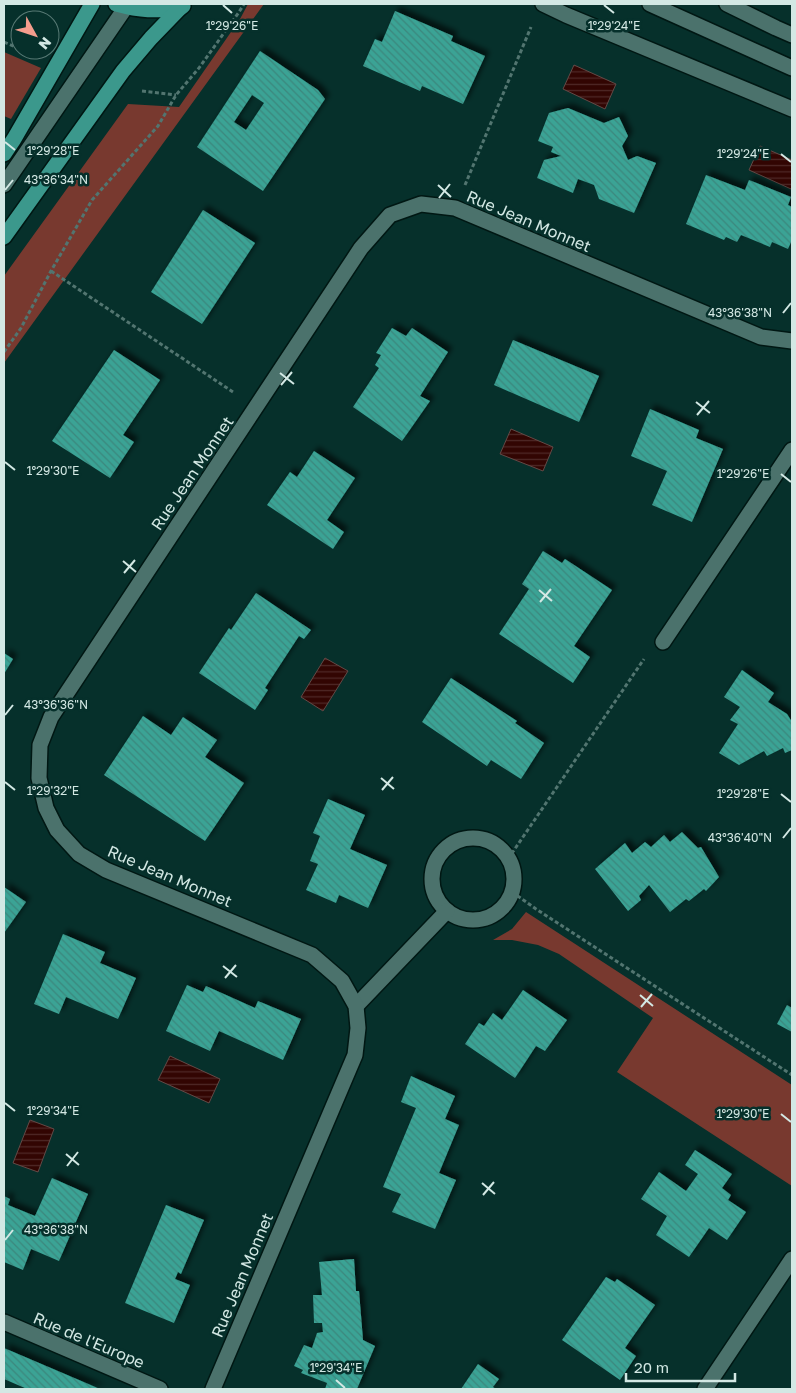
<svg xmlns="http://www.w3.org/2000/svg" width="796" height="1393" font-family="'Golos Text',sans-serif">
<style>
.grass{fill:#78392f}
.water{fill:url(#water-rules);stroke:#624946}
.building{fill:url(#building-back-hatch);fill-rule:evenodd;filter:url(#shadow)}
.lines{fill:none;stroke-linecap:round;stroke-linejoin:round}
.minor-casing{stroke:#001713;stroke-width:18}
.major-casing{stroke:#001713;stroke-width:18}
.path{stroke:#527570;stroke-width:3;stroke-dasharray:4 2.5;stroke-linecap:butt}
.minor{stroke:#4b726c;stroke-width:15}
.major{stroke:#3b988c;stroke-width:15}
.ticks{fill:none;stroke:#d3e8e4;stroke-width:2}
.labels{text-anchor:middle;dominant-baseline:central;stroke-width:5;stroke-linejoin:round;paint-order:stroke}
.street-label{font-size:16px;fill:#d3e8e4;stroke:#06302b}
.ticks-label{font-size:12px;text-anchor:middle;fill:#d3e8e4;stroke:#06302b;stroke-width:5;stroke-linejoin:round;paint-order:stroke}
</style>
<defs>
<pattern id="water-rules" width="6" height="5" patternUnits="userSpaceOnUse" patternTransform="scale(1.25)"><rect width="6" height="5" fill="#320502"/><path d="M0 2.5h6" fill="none" stroke="#4f2927"/></pattern>
<pattern id="building-back-hatch" width="6" height="6" patternUnits="userSpaceOnUse" patternTransform="scale(1.25)"><rect width="6" height="6" fill="#3aa395"/><path d="M-1 5l2 2M0 0l6 6M5-1l2 2" fill="none" stroke="#3c877d"/></pattern>
<filter id="shadow"><feDropShadow dx="4.5" dy="-4.5" stdDeviation="2.5" flood-color="#0009"/></filter>
</defs>
<rect width="100%" height="100%" fill="#06302b"/>
<g class="grass">
<polygon points="248,4 264,4 4,363 4,276 128,104 179,107 240,19"/>
<polygon points="4,52 41,68 11,119 4,116"/>
<polygon points="526,912 792,1085 792,1186 617,1072 653,1018 559,954 538,945 512,940 493,940 512,929"/>
</g>
<g class="water">
<polygon points="574,65 616,84 605,109 563,89"/>
<polygon points="760,146 792,160 792,186 791,189 749,170"/>
<polygon points="511,429 553,447 543,471 500,454"/>
<polygon points="325,658 348,671 323,711 301,697"/>
<polygon points="170,1056 220,1079 209,1103 158,1080"/>
<polygon points="30,1120 54,1129 38,1172 13,1163"/>
</g>
<g class="building">
<polygon points="395,11 453,36 451,41 485,56 463,104 422,86 420,91 363,66 375,39 382,42"/>
<path d="M260 51 318 90 325 99 263 191 197 147ZM252 95 264 103 246 130 234 122Z"/>
<polygon points="568,108 604,123 619,117 628,136 622,146 628,160 637,156 656,163 634,213 599,199 594,185 578,179 573,193 537,178 544,160 561,156 551,152 553,147 538,141 549,113"/>
<polygon points="706,175 745,190 749,180 791,197 788,205 792,207 792,240 788,249 772,242 770,247 741,235 737,242 726,237 724,240 686,224"/>
<polygon points="203,210 255,243 202,324 151,292"/>
<polygon points="392,328 406,336 412,328 448,352 420,396 430,401 402,441 353,407 379,368 375,365 381,355 376,353"/>
<polygon points="513,340 599,376 579,422 494,385"/>
<polygon points="114,350 160,380 123,435 134,442 110,478 52,441"/>
<polygon points="650,409 699,430 696,438 723,449 692,522 652,505 667,471 631,456"/>
<polygon points="314,451 355,478 327,520 344,532 333,549 267,505 290,472 297,477"/>
<polygon points="543,551 562,563 565,559 612,590 574,646 590,657 573,683 499,634 529,589 522,584"/>
<polygon points="256,593 311,630 304,639 299,636 265,688 268,690 255,710 199,673 229,628 231,630"/>
<polygon points="4,653 13,659 4,674"/>
<polygon points="742,670 774,693 768,702 787,714 792,722 792,750 785,753 783,748 767,756 764,751 739,765 719,753 738,724 730,720 740,707 724,697"/>
<polygon points="451,678 517,721 515,723 544,743 521,779 491,760 487,766 422,722"/>
<polygon points="143,716 171,735 183,717 217,740 205,757 244,783 205,841 104,775"/>
<polygon points="328,799 365,815 350,849 387,865 368,908 339,895 336,903 306,890 318,864 310,861 320,836 313,833"/>
<polygon points="682,832 698,848 701,847 719,877 706,891 704,889 689,901 686,899 670,912 649,885 639,896 641,900 628,911 595,869 625,843 632,853 645,842 651,847 664,835 670,842"/>
<polygon points="4,887 26,902 4,933"/>
<polygon points="63,934 105,952 100,963 136,978 118,1019 66,997 59,1014 34,1004"/>
<polygon points="187,985 203,992 206,986 255,1008 258,1001 301,1019 283,1060 219,1031 210,1051 166,1031"/>
<polygon points="523,990 567,1020 545,1051 536,1046 515,1078 465,1044 479,1023 484,1026 493,1013 502,1020"/>
<polygon points="787,1005 792,1008 792,1032 777,1024"/>
<polygon points="411,1076 455,1096 445,1119 459,1125 439,1173 456,1180 435,1229 392,1212 401,1194 383,1187 416,1108 401,1102"/>
<polygon points="695,1150 732,1174 722,1188 731,1195 728,1200 746,1212 727,1240 709,1228 689,1257 656,1235 667,1216 641,1199 659,1172 686,1191 698,1174 685,1165"/>
<polygon points="52,1178 88,1194 59,1261 31,1249 23,1270 4,1262 4,1196 10,1199 8,1205 35,1216"/>
<polygon points="166,1205 204,1220 181,1274 178,1272 175,1279 190,1285 174,1323 125,1303"/>
<polygon points="354,1259 356,1291 359,1291 363,1340 375,1346 357,1389 325,1389 327,1383 301,1373 303,1370 294,1366 304,1345 312,1348 317,1333 323,1332 322,1323 314,1323 313,1295 322,1295 319,1262"/>
<polygon points="606,1277 615,1282 617,1279 655,1305 625,1348 636,1356 620,1380 562,1340"/>
<polygon points="4,1348 100,1389 27,1389 4,1379"/>
<polygon points="478,1364 499,1379 493,1387 496,1389 461,1389"/>
</g>
<g class="lines">
<g class="minor-casing">
<g id="minor">
<polyline points="543,4 566,15 792,109"/>
<polyline points="650,4 792,68"/>
<polyline points="727,4 776,28 792,35"/>
<polyline points="4,185 128,4"/>
<polyline points="663,642 792,450"/>
<circle cx="473" cy="879" r="41"/>
<polyline points="356,1006 447,911"/>
<polyline points="4,1322 160,1389"/>
<polyline points="213,1389 355,1055 358,1028 356,1006 342,981 312,955 106,870 79,854 57,830 46,808 39,778 40,745 51,717 361,248 390,215 421,204 455,208 761,337 792,341"/>
<polyline points="705,1389 792,1259"/>
</g>
</g>
<g class="major-casing">
<g id="major">
<path d="M116 4C142 11 154 11 180 8L183 6"/>
<polyline points="4,154 14,139 92,4"/>
<polyline points="4,237 123,71 151,38 180,8"/>
</g>
</g>
<g class="path">
<polyline points="4,42 20,49"/>
<polyline points="22,50 33,55"/>
<polyline points="142,91 176,95"/>
<polyline points="465,185 531,27"/>
<polyline points="51,271 233,392"/>
<polyline points="4,352 21,328 51,271 92,200 158,126 176,95 199,68 239,12 244,4"/>
<polyline points="508,859 644,659"/>
<polyline points="512,892 536,909 792,1075"/>
</g>
<use href="#minor" class="minor"/>
<use href="#major" class="major"/>
</g>
<path class="ticks" d="M223 5 232 13M604 5 614 13M5 142 15 150M781 154 791 162M438 185 451 197M5 190 13 180M439 198 450 184M783 313 791 303M280 373 294 384M281 385 292 372M696 402 710 413M697 415 709 401M5 462 15 470M781 474 791 482M123 561 136 572M124 573 135 560M539 590 552 601M540 602 551 589M5 715 13 705M381 778 394 789M5 782 15 790M382 790 393 777M781 794 791 802M783 838 791 828M223 966 237 977M225 978 236 965M640 995 653 1006M641 1007 652 994M5 1103 15 1111M781 1114 791 1122M66 1154 79 1165M67 1166 78 1152M482 1183 495 1194M483 1195 494 1182M5 1240 13 1230M336 1380 345 1388"/>
<g class="labels">
<g class="street-label">
<text transform="translate(529 221) rotate(23)">Rue Jean Monnet</text>
<text transform="translate(192 473) rotate(-56)">Rue Jean Monnet</text>
<text transform="translate(170 876) rotate(23)">Rue Jean Monnet</text>
<text transform="translate(242 1275) rotate(-67)">Rue Jean Monnet</text>
<text transform="translate(89 1340) rotate(23)">Rue de l'Europe</text>
</g>
</g>
<g class="ticks-label">
<text x="614" y="30">1°29'24"E</text>
<text x="232" y="30">1°29'26"E</text>
<text x="53" y="155">1°29'28"E</text>
<text x="743" y="158">1°29'24"E</text>
<text x="56" y="184">43°36'34"N</text>
<text x="740" y="317">43°36'38"N</text>
<text x="53" y="475">1°29'30"E</text>
<text x="743" y="478">1°29'26"E</text>
<text x="56" y="709">43°36'36"N</text>
<text x="53" y="795">1°29'32"E</text>
<text x="743" y="798">1°29'28"E</text>
<text x="740" y="842">43°36'40"N</text>
<text x="53" y="1115">1°29'34"E</text>
<text x="743" y="1118">1°29'30"E</text>
<text x="56" y="1234">43°36'38"N</text>
<text x="336" y="1372">1°29'34"E</text>
</g>
<rect width="796" height="1393" fill="none" stroke="#d3e8e4" stroke-width="10"/>
<g transform="translate(35 35) rotate(130)"><circle r="24" fill="#06302b" stroke="#587a75"/>
<path d="M0-4L9 19L0 12L-9 19Z" fill="#f59d8d"/>
<text y="-8" font-size="14" font-weight="bold" text-anchor="middle" fill="#d3e8e4">N</text>
</g>
<path d="M626 1373v8h109v-8" fill="none" stroke="#d3e8e4" stroke-width="2.5"/>
<text x="634" y="1373" font-size="15" fill="#d3e8e4" stroke="#06302b" stroke-width="4" paint-order="stroke">20 m</text>
</svg>
